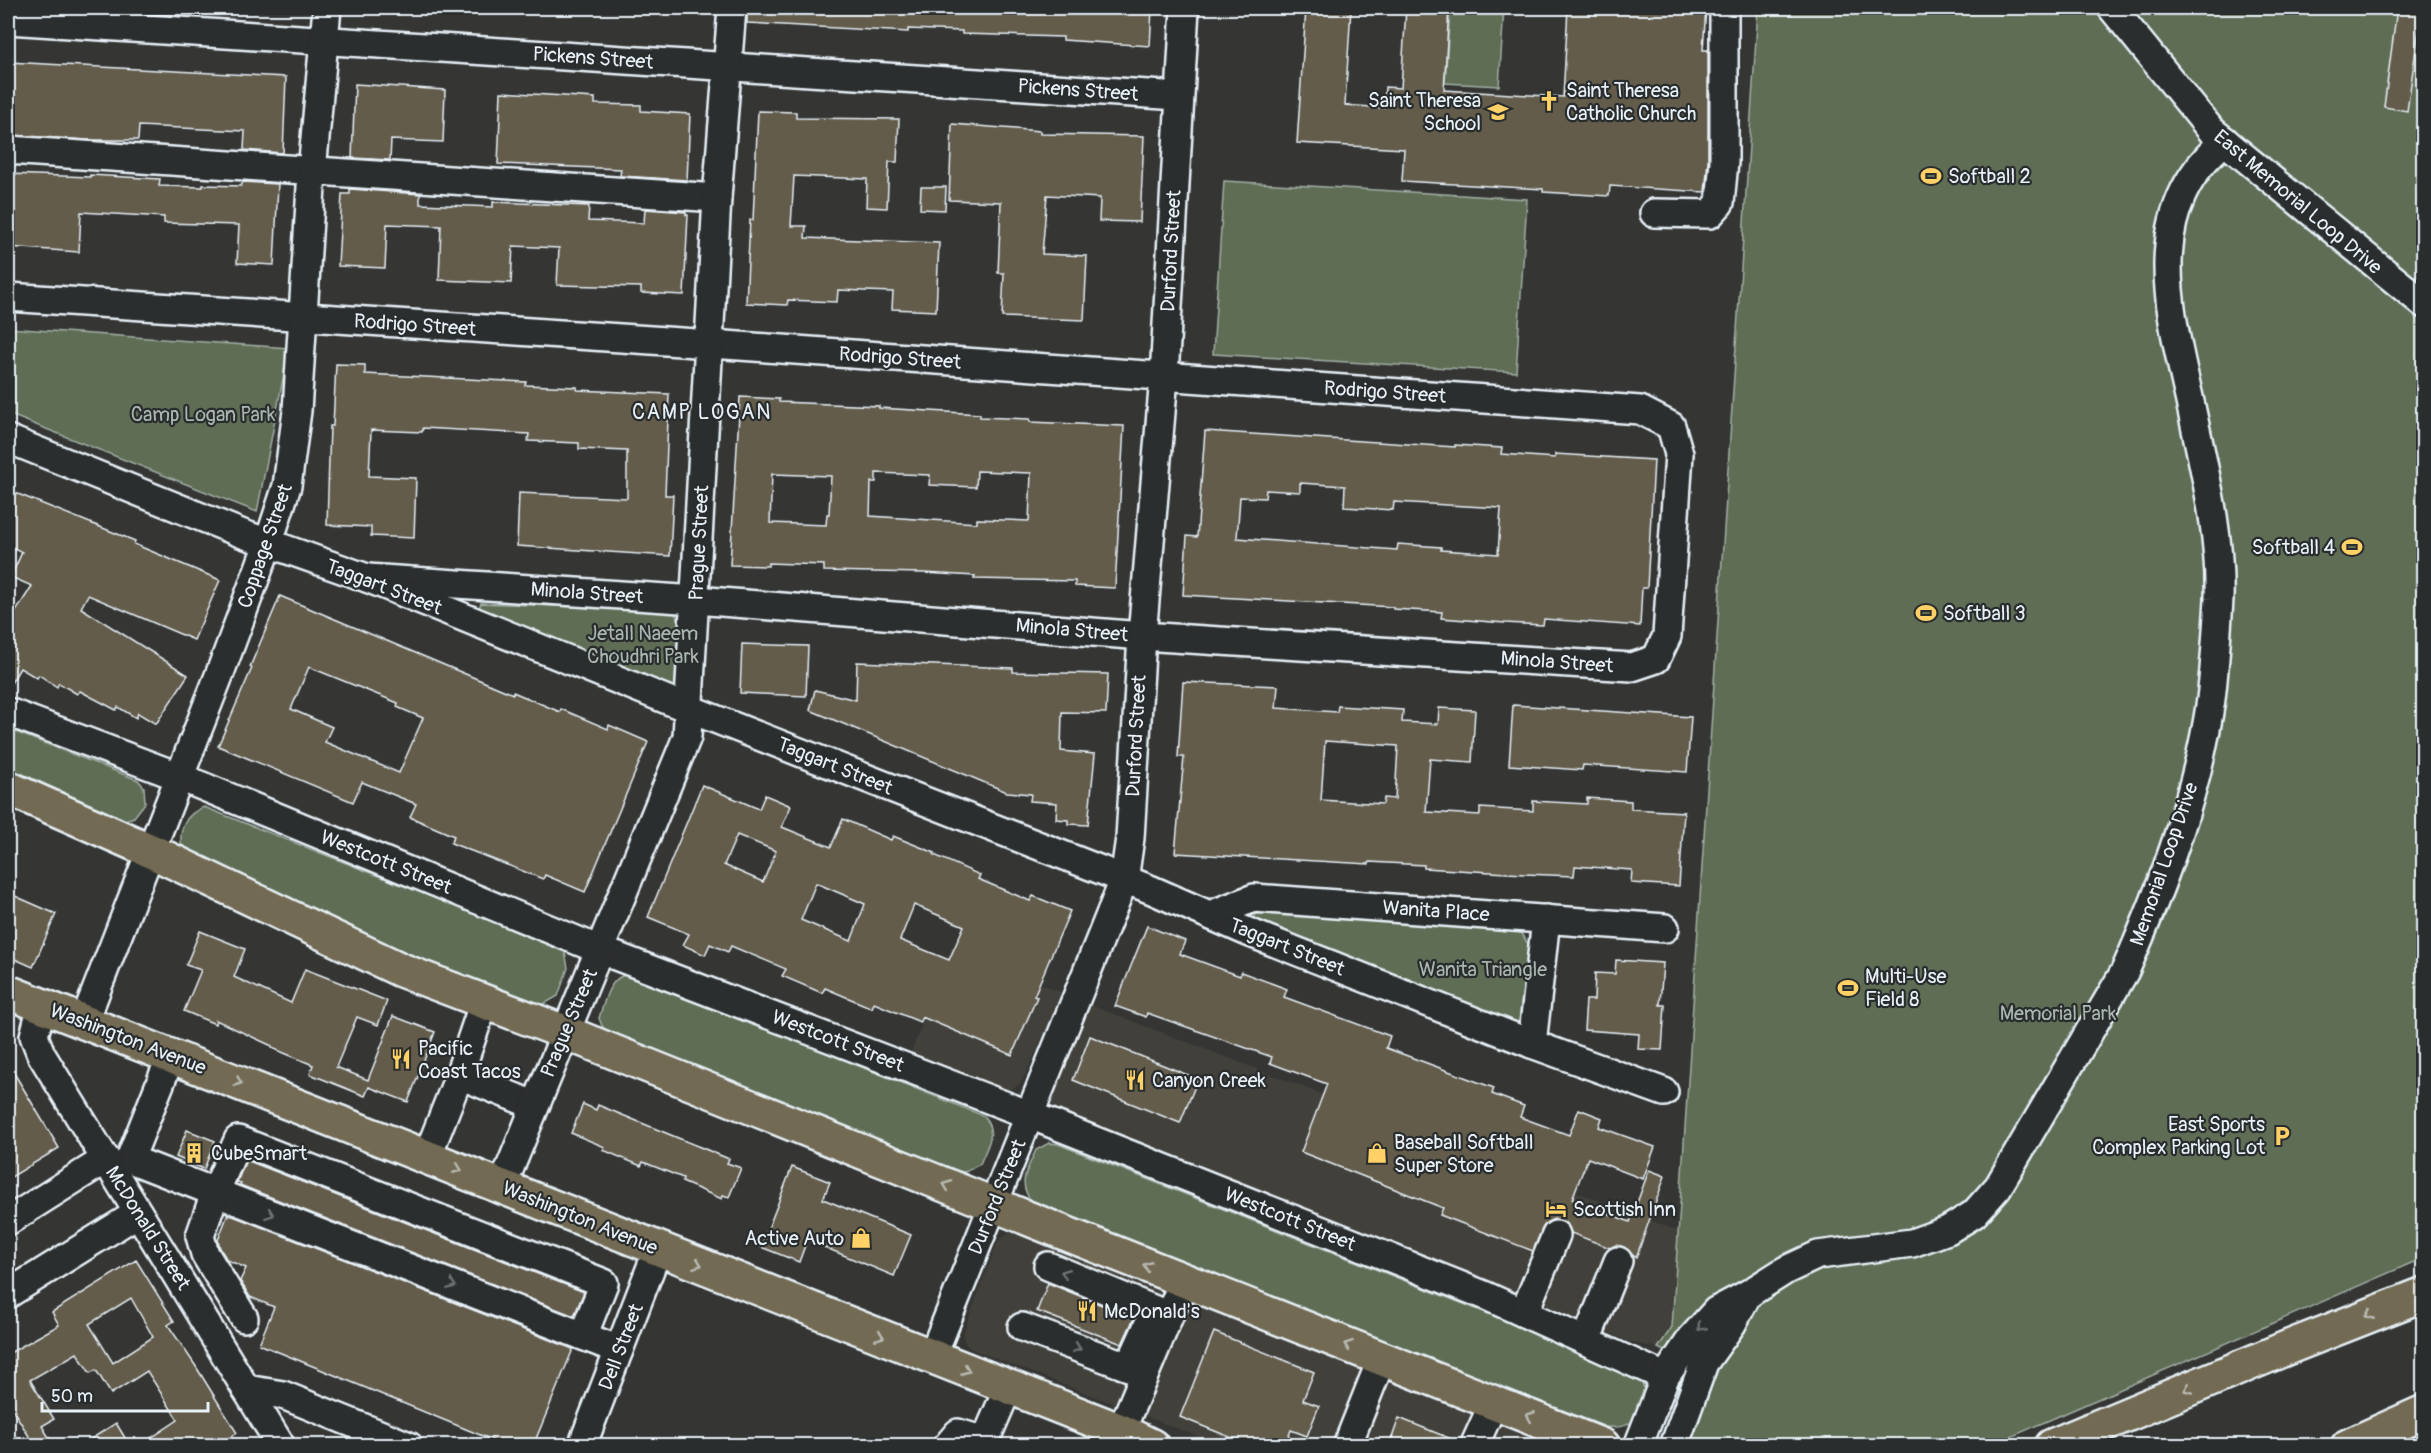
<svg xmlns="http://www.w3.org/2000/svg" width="2431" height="1453" font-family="Pangolin,sans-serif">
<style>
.built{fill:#43413b}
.green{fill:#5e6d55;stroke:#a3afa6;stroke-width:1.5}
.building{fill:#635b4b;stroke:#e8f1f8;stroke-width:1.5;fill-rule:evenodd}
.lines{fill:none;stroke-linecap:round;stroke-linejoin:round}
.minor-casing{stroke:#e8f1f8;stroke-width:32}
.major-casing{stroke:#e8f1f8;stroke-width:38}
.highway-casing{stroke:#e8f1f8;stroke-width:38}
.minor{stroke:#2a2d2e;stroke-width:27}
.major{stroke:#736b52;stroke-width:33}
.highway{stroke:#736b52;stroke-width:33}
.oneway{stroke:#b9bbb6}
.oneway2{stroke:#6c7275}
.labels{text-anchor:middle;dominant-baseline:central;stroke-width:4.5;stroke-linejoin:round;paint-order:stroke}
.street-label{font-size:20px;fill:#e8f1f8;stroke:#2a2d2e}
.poi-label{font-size:20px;fill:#e8f1f8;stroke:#2a2d2e;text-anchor:start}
.park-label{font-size:20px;fill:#aab6af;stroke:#2a2d2e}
.neighbourhood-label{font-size:21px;letter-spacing:1.5px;fill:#e8f1f8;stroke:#2a2d2e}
</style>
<rect width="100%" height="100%" fill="#353634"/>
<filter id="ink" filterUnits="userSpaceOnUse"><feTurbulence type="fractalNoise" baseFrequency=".0167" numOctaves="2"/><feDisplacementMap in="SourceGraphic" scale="12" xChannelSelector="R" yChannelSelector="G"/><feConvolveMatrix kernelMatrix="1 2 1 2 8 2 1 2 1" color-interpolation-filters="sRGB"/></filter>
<g filter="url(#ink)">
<g class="built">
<polygon points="952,947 1063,993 1024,1077 1019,1085 1013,1088 997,1091 909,1058"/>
<polygon points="1085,1003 1678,1231 1672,1327 1658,1348 1628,1341 1474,1277 1053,1111 1047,1099"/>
<polygon points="1011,1232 1505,1425 1555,1445 1220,1445 972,1349 965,1343 963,1334 998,1241"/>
</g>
<g class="green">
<polygon points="1450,8 1504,8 1499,86 1445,83"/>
<polygon points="1758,8 2423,8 2423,1258 1992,1445 1696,1445 1691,1436 1713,1377 1658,1348 1672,1327"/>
<polygon points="1224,181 1527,199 1516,372 1213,354"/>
<polygon points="8,328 289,348 257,512 8,414"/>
<polygon points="481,603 671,611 680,619 677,682 671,691 481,612 479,608"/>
<polygon points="8,729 138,780 144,787 145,803 134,817 122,821 8,767"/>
<path d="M204 807 558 947 565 952 568 968 558 996 544 1004H534L365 936 182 849C178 830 185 814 204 807Z"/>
<polygon points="1266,912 1519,931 1529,945 1519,1023 1514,1025 1253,921 1255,915"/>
<path d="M624 975 635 976 984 1116C997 1134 988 1144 980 1164L965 1172 958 1171 610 1034 602 1026 599 1018C605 1002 607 982 624 975Z"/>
<path d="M1049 1143 1058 1144 1631 1370C1660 1395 1643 1431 1606 1427L1033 1203C1016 1183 1027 1171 1036 1150Z"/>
</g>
<g class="building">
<polygon points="747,8 1152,8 1150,46 1063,40 1063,37 962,34 962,31 908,29 908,32 747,23"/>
<polygon points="1306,8 1351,8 1345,105 1384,108 1385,87 1401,88 1406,8 1449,8 1444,90 1563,97 1568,8 1706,8 1703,50 1708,50 1708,161 1705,192 1610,186 1609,196 1543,192 1543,189 1402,181 1404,149 1297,143"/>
<polygon points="2397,8 2422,8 2407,111 2384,107"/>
<polygon points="8,62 286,77 283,153 244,150 245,131 139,126 138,140 87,140 8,135"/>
<polygon points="355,84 445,90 443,142 391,140 390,160 352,158"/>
<polygon points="501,92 595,98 595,104 641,105 641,111 690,114 687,180 620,176 621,169 498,164"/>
<polygon points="758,111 796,112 796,118 899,119 897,162 889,162 887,208 866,207 867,179 794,176 791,226 806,226 805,238 939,243 936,311 892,309 893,292 838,290 837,302 788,300 787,305 746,303 750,220 753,220"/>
<polygon points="952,124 1040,131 1040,134 1144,136 1140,222 1099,221 1100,198 1047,195 1042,254 1087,256 1084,320 1002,317 1004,273 998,273 1001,202 949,200"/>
<polygon points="8,174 90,177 90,175 160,179 159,186 203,187 203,185 241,186 243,182 278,184 274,265 237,263 239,225 164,223 164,217 81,212 79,252 8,247"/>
<polygon points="921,187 946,187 945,210 920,209"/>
<polygon points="350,189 420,194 420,204 493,207 493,202 589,206 588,221 644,223 645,209 686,212 686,215 688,215 684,295 641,293 641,287 557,285 559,248 513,246 511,283 439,280 441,226 387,224 385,268 338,266 342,194 350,194"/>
<polygon points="336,364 365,365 365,374 526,382 525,385 577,387 577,390 669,394 665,495 673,495 670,556 517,546 519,493 627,498 627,451 579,449 579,443 528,441 529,434 423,428 422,432 371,430 369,476 416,478 414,538 371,536 371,527 327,525 330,426 333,426"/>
<path d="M740 397 779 399V402L879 406V408L980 414V417L1030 419V422L1124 426 1115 588 1075 586V581L974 579 975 576 924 573 824 571V565L768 563V566L730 565ZM977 471 1031 473 1029 521 977 519V523L870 516 871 482H876V473L930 475 929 485 976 487ZM772 474 831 476 829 514H827L826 525 770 523Z"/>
<path d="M1205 431 1455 447V445L1502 448 1501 454 1555 458V454L1654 460 1647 588H1642L1640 626 1544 619 1543 625 1505 623 1441 618 1442 612 1393 609V607L1183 595 1187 536 1197 537ZM1300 483 1345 486 1344 507 1393 510 1394 502 1501 508 1498 554 1441 550V547L1398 544 1397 550 1237 538 1240 497 1265 498 1266 490 1300 492Z"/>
<polygon points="8,490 135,541 134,544 220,580 194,640 88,595 81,608 188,675 156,724 138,713 136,718 118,707 116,710 80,691 77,694 59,683 57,687 39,675 37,678 20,668 8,688 8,624 32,586 11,577 22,552 8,545"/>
<path d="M280 596 513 694V692L560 712 561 709 608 729 609 725 648 742 585 892 545 875 543 879 451 843 454 836 410 817 416 804 362 782 353 802 218 746 252 668 250 667ZM309 667 398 703 397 707 423 718 399 773 325 742 332 727 291 709Z"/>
<polygon points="742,644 808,646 806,696 740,693"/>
<polygon points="857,662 1013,668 1013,672 1108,674 1106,713 1062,712 1061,751 1095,754 1088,825 1068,824 1068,820 1056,819 1057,803 1030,801 1031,794 1007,792 810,710 815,690 856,700"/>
<path d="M1183 682 1278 686 1276 708 1337 712 1338 706 1403 710 1402 722 1438 724 1439 708 1475 710 1472 762 1430 759 1426 812 1480 815V808L1533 811V801L1587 804V798L1631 801V809L1684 812 1679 886 1631 883 1632 870 1575 866 1574 876 1524 874 1424 868V865L1370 862 1369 864 1175 853 1184 757H1178ZM1325 741 1398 746 1395 799 1384 798 1383 804 1321 800Z"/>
<polygon points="1513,705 1691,717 1687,772 1583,765 1582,770 1509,765"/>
<path d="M702 785 759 809 765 795 791 806 782 827 831 847 843 819 891 840 893 836 935 853 934 855 980 875 978 879 1030 901 1033 896 1070 911 1034 996 1037 997 1012 1055 922 1017 920 1022 874 1003 872 1008 825 988 822 993 782 976 786 969 731 946 728 952 710 944 705 955 683 945 689 934 648 917ZM737 835 776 851 763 882 724 865ZM816 883 865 904 851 941 801 920ZM914 905 964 926 949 960 900 940Z"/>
<polygon points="8,893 56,914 33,967 8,956"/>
<polygon points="1147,926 1185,941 1180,954 1240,976 1241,972 1287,989 1284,997 1390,1036 1386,1048 1494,1088 1492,1094 1524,1106 1520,1117 1569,1135 1579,1109 1602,1118 1599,1127 1655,1147 1643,1179 1588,1158 1572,1199 1630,1222 1649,1170 1665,1176 1636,1258 1624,1247 1616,1245 1610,1248 1571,1233 1568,1225 1562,1221 1554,1219 1547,1222 1542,1229 1533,1251 1440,1215 1443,1208 1301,1152 1327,1084 1270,1063 1272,1057 1147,1013 1146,1017 1115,1006"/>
<polygon points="200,931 245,949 234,977 291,1003 305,969 387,1001 378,1025 357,1017 336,1067 368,1080 393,1016 435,1032 408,1102 369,1087 365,1096 310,1074 313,1065 272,1048 272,1046 216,1020 215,1024 184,1011 201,970 186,965"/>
<polygon points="1616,960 1663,963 1660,1005 1665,1005 1662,1050 1638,1049 1639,1034 1584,1030 1586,1000 1594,1000 1595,973 1615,974"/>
<polygon points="1090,1036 1198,1079 1180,1123 1073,1080"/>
<polygon points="8,1063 59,1148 8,1179"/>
<polygon points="583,1104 596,1110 598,1105 729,1159 727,1163 741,1168 729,1197 723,1195 722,1199 682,1182 683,1178 643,1162 641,1166 603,1150 605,1147 571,1133"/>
<polygon points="187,1130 215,1141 204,1169 176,1157"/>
<polygon points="246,1160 584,1292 574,1316 240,1185 241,1183 237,1182"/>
<polygon points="792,1167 830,1182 823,1199 911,1235 894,1276 807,1240 799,1262 761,1247"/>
<polygon points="228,1214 573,1349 533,1446 507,1446 259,1344 274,1307 250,1297 240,1281 246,1268 227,1260 220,1248 218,1240"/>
<path d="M136 1260 174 1321 168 1325 195 1365 237 1433 217 1446H139L178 1420 147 1371 111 1394 96 1370 90 1373 77 1353 30 1380 54 1419 42 1426 54 1446H35L8 1402V1354L59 1325 52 1312ZM131 1298 153 1337 113 1363 89 1324Z"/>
<polygon points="1048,1283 1134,1318 1122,1344 1037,1311"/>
<polygon points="1214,1332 1314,1372 1303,1400 1319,1406 1307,1436 1291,1430 1285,1446 1252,1446 1180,1417"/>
<polygon points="1399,1418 1459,1442 1459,1446 1389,1446"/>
<polygon points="116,1423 130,1446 80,1446"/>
</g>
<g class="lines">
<g class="minor-casing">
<g id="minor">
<polyline points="2112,8 2211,130 2424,304"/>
<polyline points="8,20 1179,96"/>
<polyline points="8,150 717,198"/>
<polyline points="1654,213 1710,214 1720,203 1724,162 1724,8"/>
<polyline points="8,297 711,344 1640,410 1671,426 1679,454 1667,636 1656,659 1632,667 1142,636 696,600 367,578"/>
<polyline points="8,439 243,534 367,578 687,708 1152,890 1248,932 1532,1044 1664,1092"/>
<polyline points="8,712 180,777 600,950 1030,1115 1484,1295 1665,1377"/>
<polyline points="1210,915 1254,898 1665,928"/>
<polyline points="42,1005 34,1036 41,1054 281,1446"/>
<polyline points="84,1022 220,673 268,544 287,486 297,411 312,171 327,8"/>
<polyline points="1532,1044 1546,919"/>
<polyline points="171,1056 130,1159 619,1350"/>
<polyline points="457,1081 484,1002"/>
<polyline points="427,1157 457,1081 467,1078 534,1105"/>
<polyline points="502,1187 687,737 717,198 732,8"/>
<polyline points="8,1221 106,1159"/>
<polyline points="8,1294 138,1213"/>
<polyline points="1524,1313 1556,1235"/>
<polyline points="244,1318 205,1254 200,1236 215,1193 238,1140 604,1283 583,1336"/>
<polyline points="1022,1327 1129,1367 1155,1310 1048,1266"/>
<polyline points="1586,1341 1618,1261"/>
<polyline points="932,1357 1124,880 1130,838 1142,636 1164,377 1185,8"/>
<polyline points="246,1389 283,1395 409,1446"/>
<polyline points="1121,1431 1184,1280"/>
<polyline points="582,1446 658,1249"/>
<polyline points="947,1446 958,1433 985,1441 1008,1388"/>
<polyline points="1347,1446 1382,1358"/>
<polyline points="1474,1446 1494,1402"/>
<path d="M1638 1446 1665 1377 1691 1339 1716 1311 1748 1294 1786 1270 1818 1255 1912 1243 1948 1230 1974 1214 1998 1187 2125 971C2163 885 2198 792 2211 699 2215 666 2217 632 2219 599 2221 536 2205 473 2192 411 2172 318 2137 212 2225 141"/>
<polyline points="1674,1446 1704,1363 1732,1324 1748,1294"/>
</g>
</g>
<g class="major-casing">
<g id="major">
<polyline points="8,788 151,851 401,970 564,1032 1062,1232 1603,1446"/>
<polyline points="8,992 1121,1431 1152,1446"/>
</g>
</g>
<g class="highway-casing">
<g id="highway">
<polyline points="2052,1446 2289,1347 2424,1294"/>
<polyline points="2348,1446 2424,1412"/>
</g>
</g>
<use href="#minor" class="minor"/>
<use href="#major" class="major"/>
<use href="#highway" class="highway"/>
</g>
<defs><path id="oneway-chevron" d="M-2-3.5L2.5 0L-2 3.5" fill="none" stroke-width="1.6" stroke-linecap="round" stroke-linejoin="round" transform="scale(1.5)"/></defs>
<g class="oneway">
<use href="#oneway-chevron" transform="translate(238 1082) rotate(22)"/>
<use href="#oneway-chevron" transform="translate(458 1169) rotate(22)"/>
<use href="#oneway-chevron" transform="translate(947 1185) rotate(-158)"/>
<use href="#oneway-chevron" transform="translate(698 1264) rotate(21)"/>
<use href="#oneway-chevron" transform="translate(1147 1266) rotate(-159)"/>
<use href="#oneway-chevron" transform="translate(2369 1315) rotate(158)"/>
<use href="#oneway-chevron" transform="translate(880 1336) rotate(21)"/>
<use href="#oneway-chevron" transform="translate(1348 1345) rotate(-159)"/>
<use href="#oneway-chevron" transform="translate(966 1370) rotate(22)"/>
<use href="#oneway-chevron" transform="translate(2188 1389) rotate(157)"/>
<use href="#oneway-chevron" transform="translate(1530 1416) rotate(-158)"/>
</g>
<g class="oneway2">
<use href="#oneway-chevron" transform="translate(270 1214) rotate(21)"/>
<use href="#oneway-chevron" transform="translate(1065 1273) rotate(-158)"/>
<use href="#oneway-chevron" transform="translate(452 1285) rotate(21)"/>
<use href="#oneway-chevron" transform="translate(1701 1327) rotate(131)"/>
<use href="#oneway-chevron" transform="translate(1077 1348) rotate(21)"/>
</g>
</g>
<defs>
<g id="church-bare" transform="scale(1.62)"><path d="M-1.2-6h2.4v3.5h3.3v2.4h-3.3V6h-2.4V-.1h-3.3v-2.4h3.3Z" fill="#ffd166" stroke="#2a2d2e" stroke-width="2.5" paint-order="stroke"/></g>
<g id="school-bare" transform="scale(1.62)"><path d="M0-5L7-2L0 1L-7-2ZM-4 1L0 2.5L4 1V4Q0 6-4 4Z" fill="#ffd166" stroke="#2a2d2e" stroke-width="2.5" paint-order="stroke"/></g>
<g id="stadium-bare" transform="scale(1.62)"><path d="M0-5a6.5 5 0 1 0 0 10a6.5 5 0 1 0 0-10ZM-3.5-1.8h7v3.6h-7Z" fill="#ffd166" stroke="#2a2d2e" stroke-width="2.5" paint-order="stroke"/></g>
<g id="restaurant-bare" transform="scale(1.62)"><path d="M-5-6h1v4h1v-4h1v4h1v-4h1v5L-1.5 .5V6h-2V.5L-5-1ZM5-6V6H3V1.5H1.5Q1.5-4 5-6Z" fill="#ffd166" stroke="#2a2d2e" stroke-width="2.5" paint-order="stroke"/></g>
<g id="parking-bare" transform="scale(1.62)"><path d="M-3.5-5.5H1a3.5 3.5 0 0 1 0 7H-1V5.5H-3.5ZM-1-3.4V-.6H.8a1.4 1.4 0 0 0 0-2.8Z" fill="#ffd166" stroke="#2a2d2e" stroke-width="2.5" paint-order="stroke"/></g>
<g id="building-bare" transform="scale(1.62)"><path d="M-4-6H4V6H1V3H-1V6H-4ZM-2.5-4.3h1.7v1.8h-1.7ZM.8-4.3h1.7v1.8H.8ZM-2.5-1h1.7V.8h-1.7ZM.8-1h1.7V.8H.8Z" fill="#ffd166" stroke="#2a2d2e" stroke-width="2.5" paint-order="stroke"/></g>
<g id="shop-bare" transform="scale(1.62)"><path d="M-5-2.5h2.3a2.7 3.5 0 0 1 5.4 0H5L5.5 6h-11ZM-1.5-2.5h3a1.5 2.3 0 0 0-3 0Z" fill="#ffd166" stroke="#2a2d2e" stroke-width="2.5" paint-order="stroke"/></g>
<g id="hotel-bare" transform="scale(1.62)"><path d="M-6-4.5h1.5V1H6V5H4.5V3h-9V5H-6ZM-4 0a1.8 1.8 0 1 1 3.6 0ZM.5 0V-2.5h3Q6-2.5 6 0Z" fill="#ffd166" stroke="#2a2d2e" stroke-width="2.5" paint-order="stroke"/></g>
</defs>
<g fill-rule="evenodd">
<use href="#church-bare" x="1549" y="101"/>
<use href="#school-bare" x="1498" y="112"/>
<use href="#stadium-bare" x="1931" y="176"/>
<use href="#stadium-bare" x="2352" y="547"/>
<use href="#stadium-bare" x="1926" y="613"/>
<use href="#stadium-bare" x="1848" y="988"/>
<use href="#restaurant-bare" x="401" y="1059"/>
<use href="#restaurant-bare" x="1135" y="1080"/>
<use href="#parking-bare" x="2282" y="1136"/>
<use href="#building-bare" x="194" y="1153"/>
<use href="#shop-bare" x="1377" y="1153"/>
<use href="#hotel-bare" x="1556" y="1209"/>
<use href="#shop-bare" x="861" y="1238"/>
<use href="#restaurant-bare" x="1087" y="1311"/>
</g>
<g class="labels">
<g class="street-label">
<text transform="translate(593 58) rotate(4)">Pickens Street</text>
<text transform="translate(1078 90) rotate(4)">Pickens Street</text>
<text transform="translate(2298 202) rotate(40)">East Memorial Loop Drive</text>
<text transform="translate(1171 251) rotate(-87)">Durford Street</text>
<text transform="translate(415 325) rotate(4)">Rodrigo Street</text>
<text transform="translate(900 358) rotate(4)">Rodrigo Street</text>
<text transform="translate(1385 392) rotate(4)">Rodrigo Street</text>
<text transform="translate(699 543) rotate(-87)">Prague Street</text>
<text transform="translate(265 546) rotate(-71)">Coppage Street</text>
<text transform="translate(384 587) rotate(21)">Taggart Street</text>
<text transform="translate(587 593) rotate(4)">Minola Street</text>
<text transform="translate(1072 630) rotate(5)">Minola Street</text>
<text transform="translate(1557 662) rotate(4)">Minola Street</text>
<text transform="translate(1136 736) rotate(-87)">Durford Street</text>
<text transform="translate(835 766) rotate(22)">Taggart Street</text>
<text transform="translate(386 862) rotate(22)">Westcott Street</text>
<text transform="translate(2164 864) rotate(-71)">Memorial Loop Drive</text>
<text transform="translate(1436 911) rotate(4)">Wanita Place</text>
<text transform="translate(1287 947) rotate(22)">Taggart Street</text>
<text transform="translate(569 1023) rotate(-67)">Prague Street</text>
<text transform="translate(128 1039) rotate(21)">Washington Avenue</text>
<text transform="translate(838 1041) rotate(21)">Westcott Street</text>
<text transform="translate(997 1197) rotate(-68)">Durford Street</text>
<text transform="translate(580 1218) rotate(22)">Washington Avenue</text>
<text transform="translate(1290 1219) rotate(22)">Westcott Street</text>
<text transform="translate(148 1228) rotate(58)">McDonald Street</text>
<text transform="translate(621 1347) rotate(-69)">Dell Street</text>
</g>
<g class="poi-label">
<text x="1566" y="90">Saint Theresa<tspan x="1566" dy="23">Catholic Church</tspan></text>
<text x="1481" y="100" text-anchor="end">Saint Theresa<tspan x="1481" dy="23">School</tspan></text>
<text x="1948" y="176">Softball 2</text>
<text x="2335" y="547" text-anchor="end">Softball 4</text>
<text x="1943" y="613">Softball 3</text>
<text x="1865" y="976">Multi-Use<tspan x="1865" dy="23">Field 8</tspan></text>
<text x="418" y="1048">Pacific<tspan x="418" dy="23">Coast Tacos</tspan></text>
<text x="1152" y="1080">Canyon Creek</text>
<text x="2265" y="1124" text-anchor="end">East Sports<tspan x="2265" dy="23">Complex Parking Lot</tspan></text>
<text x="1394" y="1142">Baseball Softball<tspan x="1394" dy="23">Super Store</tspan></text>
<text x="211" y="1153">CubeSmart</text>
<text x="1573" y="1209">Scottish Inn</text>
<text x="844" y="1238" text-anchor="end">Active Auto</text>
<text x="1104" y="1311">McDonald's</text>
</g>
<g class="park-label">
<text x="203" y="414">Camp Logan Park</text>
<text x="643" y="633">Jetall Naeem<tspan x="643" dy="23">Choudhri Park</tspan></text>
<text x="1483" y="969">Wanita Triangle</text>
<text x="2058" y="1013">Memorial Park</text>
</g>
<g class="neighbourhood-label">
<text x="702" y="412">CAMP LOGAN</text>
</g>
</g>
<rect width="2431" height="1453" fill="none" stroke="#2a2d2e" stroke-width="30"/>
<rect x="15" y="15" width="2401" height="1423" fill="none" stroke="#e8f1f8" stroke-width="2" filter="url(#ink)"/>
<path d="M42 1402v9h166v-9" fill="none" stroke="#e8f1f8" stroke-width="3"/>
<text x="51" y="1402" font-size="18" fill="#e8f1f8" stroke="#2a2d2e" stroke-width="4.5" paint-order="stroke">50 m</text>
</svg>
